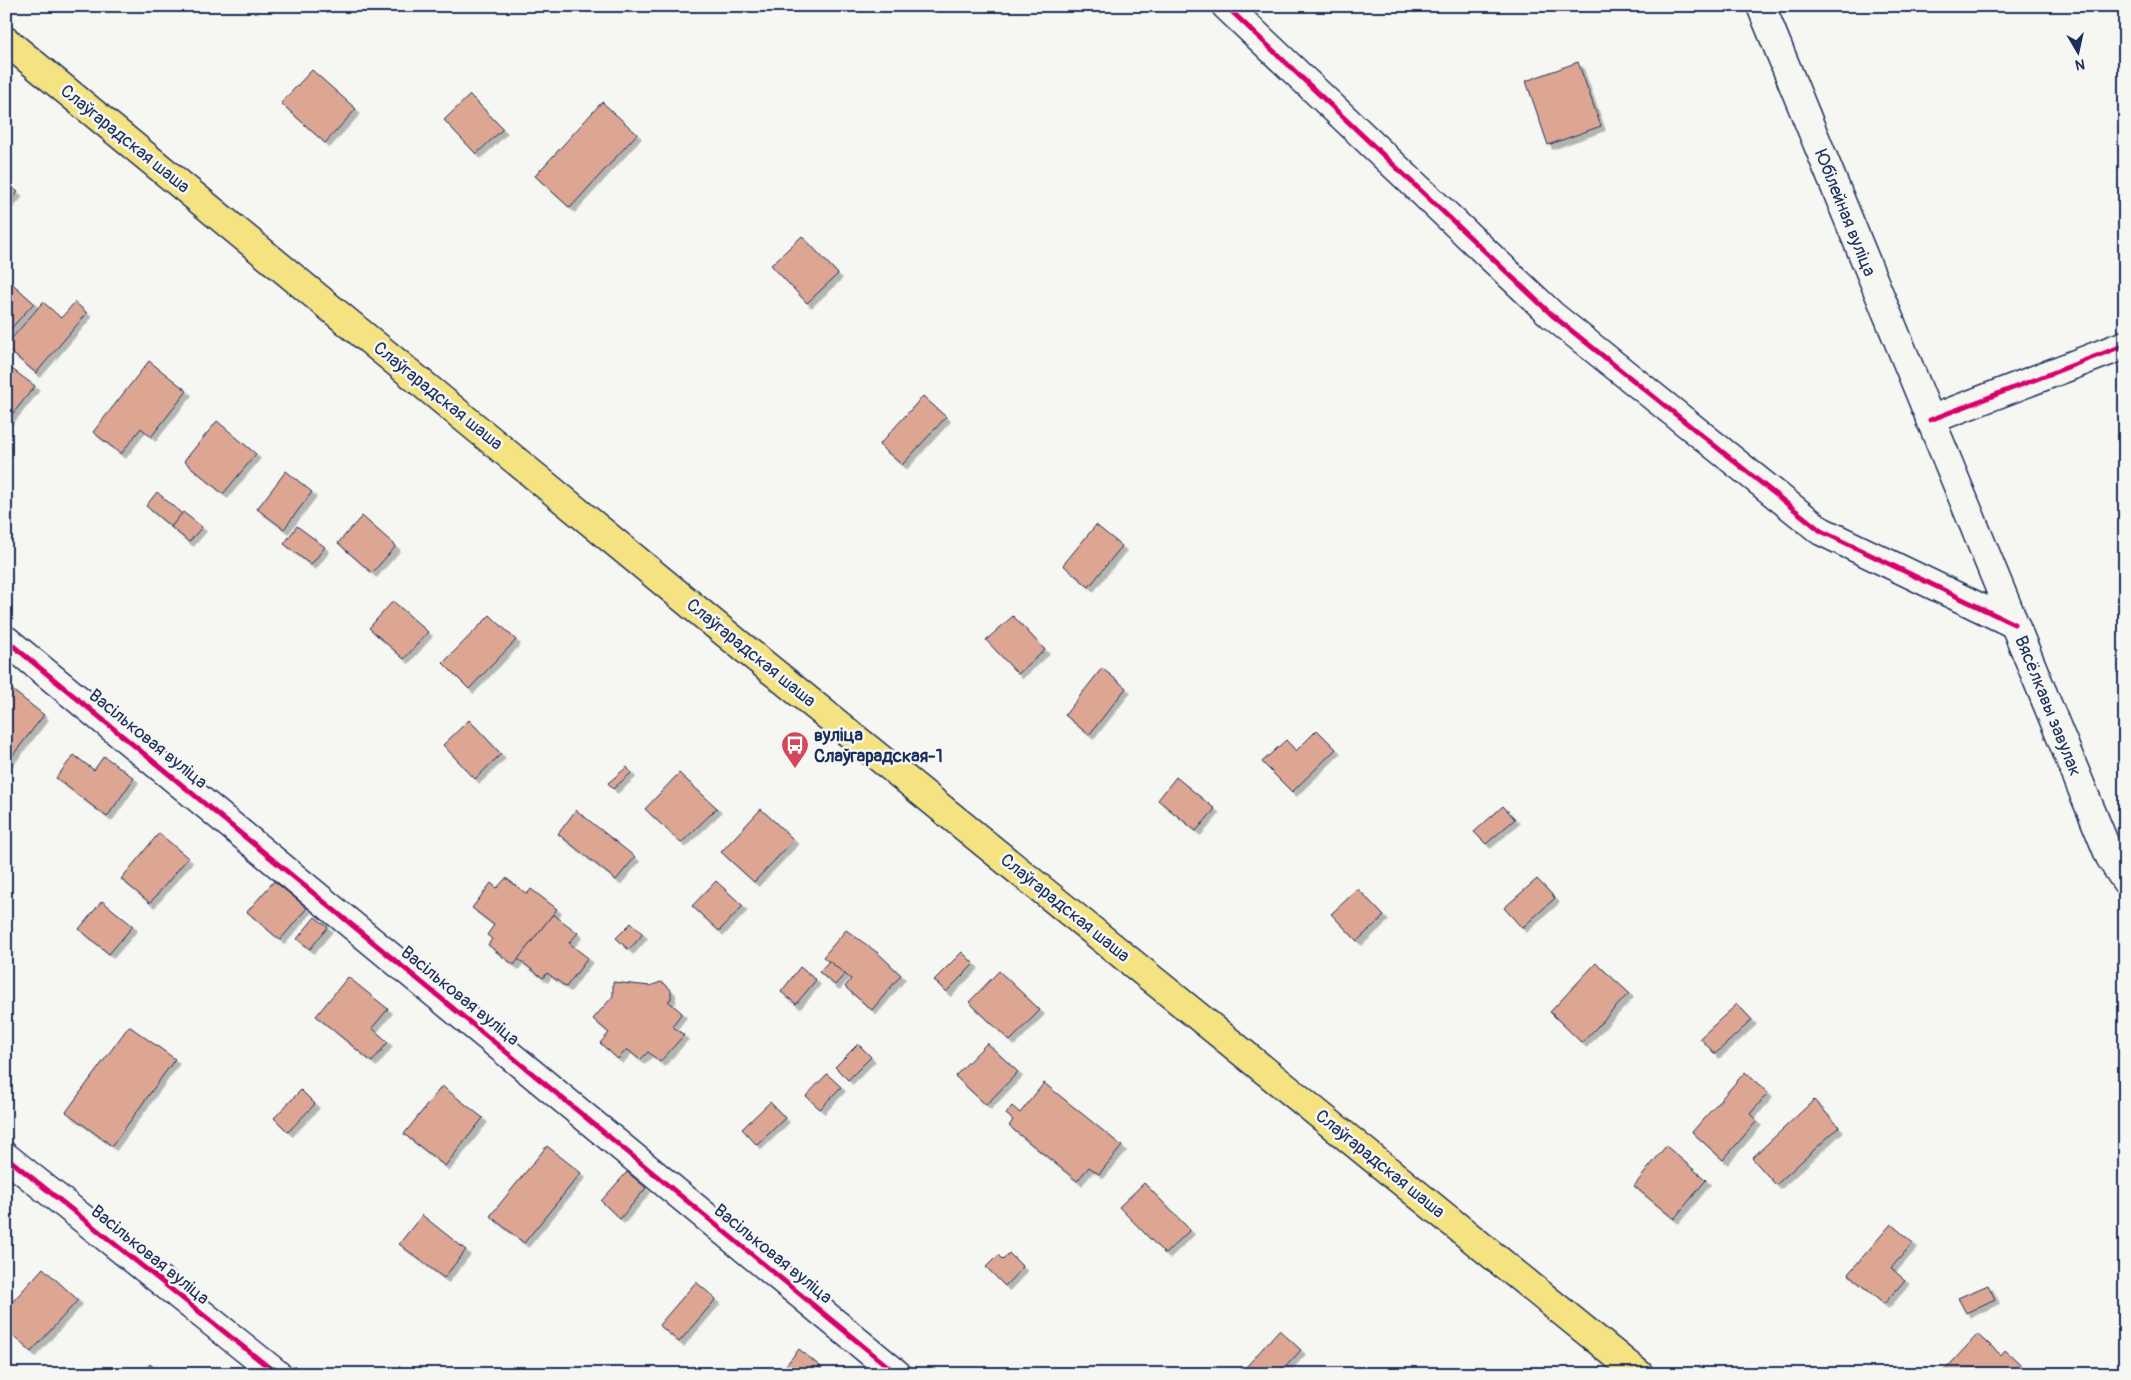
<svg xmlns="http://www.w3.org/2000/svg" width="2131" height="1380" font-family="Pangolin,sans-serif">
<style>
.building{fill:#dca692;stroke:#1b2f5e;filter:url(#shadow)}
.lines{fill:none;stroke-linecap:round;stroke-linejoin:round}
.minor-casing{stroke:#1b2f5e;stroke-width:31}
.primary-casing{stroke:#1b2f5e;stroke-width:31}
.minor{stroke:#f6f6f2;stroke-width:28}
.primary{stroke:#f5e382;stroke-width:28}
.cycleway-casing{stroke:#f6f6f2;stroke-width:8}
.cycleway{stroke:#d6006c;stroke-width:5}
.labels{text-anchor:middle;dominant-baseline:central;stroke-width:5;stroke-linejoin:round;paint-order:stroke}
.street-label{font-size:18px;fill:#1b2f5e;stroke:#f6f6f2}
.poi-label{font-size:18px;font-weight:bold;fill:#1b2f5e;stroke:#f6f6f2;text-anchor:start}
</style>
<defs>
<filter id="shadow"><feDropShadow dx="4.5" dy="4.5" stdDeviation="0" flood-color="#0004"/></filter>
</defs>
<rect width="100%" height="100%" fill="#f6f6f2"/>
<filter id="ink" filterUnits="userSpaceOnUse"><feTurbulence type="fractalNoise" baseFrequency=".02" numOctaves="2"/><feDisplacementMap in="SourceGraphic" scale="10" xChannelSelector="R" yChannelSelector="G"/><feConvolveMatrix kernelMatrix="1 2 1 2 8 2 1 2 1" color-interpolation-filters="sRGB"/></filter>
<g filter="url(#ink)">
<g class="building">
<polygon points="1578,62 1601,126 1548,145 1526,81"/>
<polygon points="312,70 356,109 325,143 281,103"/>
<polygon points="470,95 503,129 476,154 444,120"/>
<polygon points="602,102 637,134 570,208 535,176"/>
<polygon points="6,183 18,192 6,206"/>
<polygon points="802,236 838,274 807,303 771,265"/>
<polygon points="6,278 34,303 6,334"/>
<polygon points="43,302 61,318 75,302 87,313 36,373 6,348 6,345"/>
<polygon points="149,361 187,391 151,437 141,428 121,454 93,432"/>
<polygon points="12,369 35,386 6,422 6,376"/>
<polygon points="923,396 946,417 902,465 879,445"/>
<polygon points="217,421 256,454 223,494 184,461"/>
<polygon points="286,471 312,492 284,529 257,509"/>
<polygon points="157,492 182,514 171,527 146,506"/>
<polygon points="183,512 202,527 189,542 171,527"/>
<polygon points="362,516 396,546 372,573 338,543"/>
<polygon points="1096,525 1122,546 1089,587 1063,565"/>
<polygon points="297,526 325,547 311,565 284,544"/>
<polygon points="393,601 428,632 404,659 369,628"/>
<polygon points="490,615 516,640 469,689 443,663"/>
<polygon points="1013,616 1045,650 1018,674 986,640"/>
<polygon points="1102,668 1126,688 1089,735 1065,715"/>
<polygon points="6,685 44,715 6,764"/>
<polygon points="469,720 501,754 475,779 443,745"/>
<polygon points="1317,730 1336,749 1292,792 1262,762 1286,740 1296,751"/>
<polygon points="74,755 94,770 104,756 134,778 107,817 56,778"/>
<polygon points="627,767 631,773 613,789 608,783"/>
<polygon points="679,773 717,808 681,843 645,809"/>
<polygon points="1176,777 1215,809 1196,831 1158,800"/>
<polygon points="1503,806 1515,819 1486,844 1474,832"/>
<polygon points="761,809 794,840 754,882 721,852"/>
<polygon points="576,810 635,857 616,880 558,834"/>
<polygon points="159,833 188,858 150,903 121,879"/>
<polygon points="506,878 527,894 531,889 557,909 514,965 488,945 492,939 487,935 494,925 472,908 491,883 497,888"/>
<polygon points="1537,879 1555,898 1522,928 1504,908"/>
<polygon points="274,881 307,908 280,940 247,912"/>
<polygon points="716,881 743,906 719,931 692,906"/>
<polygon points="1358,889 1384,916 1357,941 1331,914"/>
<polygon points="102,901 133,926 109,954 79,929"/>
<polygon points="553,914 578,933 569,943 588,958 566,987 547,973 543,978 518,959"/>
<polygon points="315,917 328,927 310,949 297,939"/>
<polygon points="631,923 643,934 629,950 616,938"/>
<polygon points="846,930 878,953 901,975 872,1010 845,987 851,979 823,957"/>
<polygon points="962,952 974,964 946,992 934,980"/>
<polygon points="829,961 845,974 835,985 819,972"/>
<polygon points="1596,963 1629,993 1582,1043 1550,1012"/>
<polygon points="800,967 816,980 796,1004 781,992"/>
<polygon points="999,971 1040,1010 1010,1041 969,1002"/>
<polygon points="348,977 388,1009 372,1028 388,1042 372,1062 316,1016"/>
<polygon points="613,982 650,986 661,982 665,984 671,990 671,999 668,1001 682,1013 672,1026 684,1035 660,1062 648,1052 640,1060 627,1049 618,1059 600,1043 609,1033 593,1019 613,996"/>
<polygon points="1737,1004 1752,1020 1715,1054 1700,1038"/>
<polygon points="129,1026 175,1059 112,1146 66,1112"/>
<polygon points="987,1043 1018,1072 986,1105 955,1076"/>
<polygon points="858,1044 871,1057 848,1080 835,1067"/>
<polygon points="1745,1072 1768,1093 1750,1114 1757,1121 1723,1160 1692,1132"/>
<polygon points="827,1074 841,1087 820,1109 806,1096"/>
<polygon points="1044,1083 1122,1146 1099,1174 1089,1167 1077,1181 1009,1126 1013,1120 1006,1114 1012,1106 1020,1113"/>
<polygon points="442,1086 483,1118 445,1166 404,1134"/>
<polygon points="301,1090 315,1104 288,1132 274,1118"/>
<polygon points="1814,1100 1839,1127 1776,1185 1752,1158"/>
<polygon points="770,1102 785,1118 757,1145 742,1129"/>
<polygon points="547,1146 581,1173 524,1243 490,1216"/>
<polygon points="1666,1146 1706,1180 1674,1219 1634,1186"/>
<polygon points="627,1172 646,1188 620,1219 601,1201"/>
<polygon points="1144,1183 1190,1230 1165,1254 1119,1207"/>
<polygon points="422,1215 466,1250 444,1278 399,1244"/>
<polygon points="1891,1224 1913,1243 1891,1268 1905,1280 1884,1304 1848,1274"/>
<polygon points="1009,1253 1023,1267 1005,1286 986,1267 998,1255 1003,1260"/>
<polygon points="43,1268 78,1300 31,1352 6,1329 6,1309"/>
<polygon points="696,1282 716,1299 679,1342 659,1325"/>
<polygon points="1988,1285 1995,1299 1966,1313 1958,1298"/>
<polygon points="1279,1330 1301,1350 1279,1374 1240,1374"/>
<polygon points="1978,1334 2001,1355 2005,1350 2031,1374 1945,1374 1943,1372"/>
<polygon points="799,1349 821,1367 815,1374 779,1374"/>
<polygon points="150,1364 161,1374 142,1374"/>
</g>
<g class="lines">
<g class="minor-casing">
<g id="minor">
<polyline points="1226,6 1552,315 1821,531 2014,624"/>
<polyline points="1761,6 2110,857 2125,880"/>
<polyline points="1930,420 2125,345"/>
<polyline points="6,640 897,1374"/>
<polyline points="6,1157 277,1374"/>
</g>
</g>
<g class="primary-casing">
<polyline id="primary" points="6,41 718,627 1639,1374"/>
</g>
<use href="#minor" class="minor"/>
<use href="#primary" class="primary"/>
<g class="cycleway-casing">
<g id="cycleway">
<polyline points="1226,6 1552,315 1821,531 2014,624"/>
<polyline points="1930,420 2125,345"/>
<polyline points="6,640 897,1374"/>
<polyline points="6,1157 277,1374"/>
</g>
</g>
<use href="#cycleway" class="cycleway"/>
</g>
</g>
<defs>
<g id="bus-pin" transform="scale(1.4375)"><path d="M0 17L-7.5 6A9.5 9.5 0 1 1 7.5 6Z" fill="#d1495b" stroke="#f6f6f2"/><path d="M-5-6H5V4H4V6H2V4H-2V6H-4V4H-5ZM-3.5-4V0h7V-4ZM-3.5 1.2v1.5H-2V1.2ZM2 1.2v1.5H3.5V1.2Z" fill="#fff"/></g>
</defs>
<g fill-rule="evenodd">
<use href="#bus-pin" x="795" y="745"/>
</g>
<g class="labels">
<g class="street-label">
<text transform="translate(125 139) rotate(39)">Слаўгарадская шаша</text>
<text transform="translate(1845 213) rotate(68)">Юбілейная вуліца</text>
<text transform="translate(438 396) rotate(39)">Слаўгарадская шаша</text>
<text transform="translate(751 653) rotate(39)">Слаўгарадская шаша</text>
<text transform="translate(2048 706) rotate(68)">Вясёлкавы завулак</text>
<text transform="translate(148 739) rotate(39)">Васільковая вуліца</text>
<text transform="translate(1065 908) rotate(39)">Слаўгарадская шаша</text>
<text transform="translate(460 996) rotate(39)">Васільковая вуліца</text>
<text transform="translate(1380 1164) rotate(39)">Слаўгарадская шаша</text>
<text transform="translate(773 1254) rotate(39)">Васільковая вуліца</text>
<text transform="translate(150 1255) rotate(39)">Васільковая вуліца</text>
</g>
<g class="poi-label">
<text x="814" y="735">вуліца<tspan x="814" dy="21">Слаўгарадская-1</tspan></text>
</g>
</g>
<rect width="2131" height="1380" fill="none" stroke="#f6f6f2" stroke-width="25"/>
<rect x="12" y="12" width="2106" height="1355" fill="none" stroke="#1b2f5e" stroke-width="2" filter="url(#ink)"/>
<g transform="translate(2078 52) rotate(171)" stroke="#f6f6f2" stroke-width="4" paint-order="stroke">
<path d="M0-4L9 19L0 12L-9 19Z" fill="#1b2f5e"/>
<text y="-8" font-size="14" font-weight="bold" text-anchor="middle" fill="#1b2f5e">N</text>
</g>
</svg>
